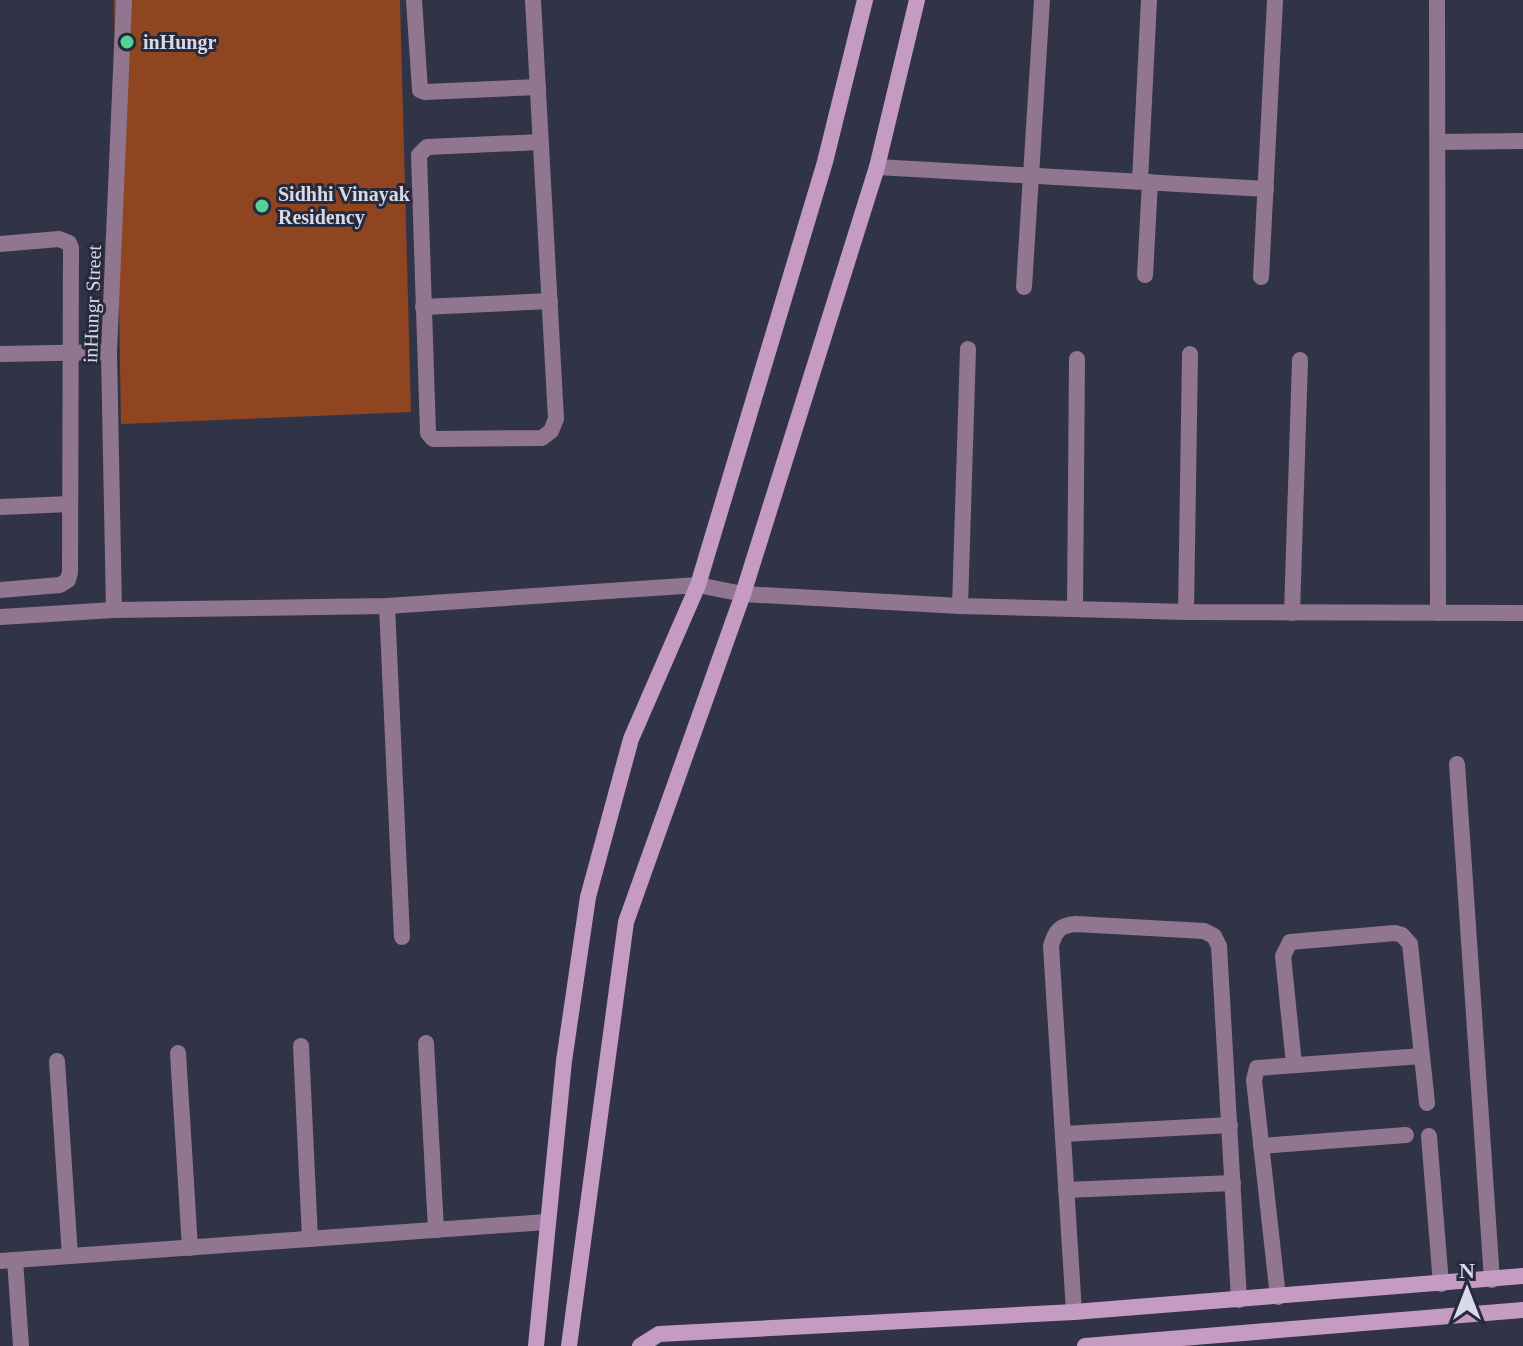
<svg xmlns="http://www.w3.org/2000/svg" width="1523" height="1346" font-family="'Times New Roman',serif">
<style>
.building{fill:#8f4620}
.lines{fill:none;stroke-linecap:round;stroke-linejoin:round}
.street{stroke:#91768f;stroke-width:16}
.secondary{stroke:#c59ac3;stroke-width:16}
.poi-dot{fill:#53d396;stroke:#27293d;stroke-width:3}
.labels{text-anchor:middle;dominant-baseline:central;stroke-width:6;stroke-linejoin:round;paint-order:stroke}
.poi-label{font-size:20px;font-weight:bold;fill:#d9dae7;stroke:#27293d;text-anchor:start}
.street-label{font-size:20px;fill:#d9dae7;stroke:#27293d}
</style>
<rect width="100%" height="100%" fill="#313347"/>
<polygon class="building" points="114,0 400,0 411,412 121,424"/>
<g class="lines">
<g class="street">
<polyline points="414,0 420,90 425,92 538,87"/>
<polyline points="533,0 556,419 551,431 542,438 433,439 428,433 419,155 427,147 541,142"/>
<polyline points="1437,0 1438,613"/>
<polyline points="1438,142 1523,141"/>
<polyline points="877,167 1266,189"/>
<polyline points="1140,181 1149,0"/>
<polyline points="0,244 59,239 69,243 71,248 70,572 68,580 60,585 0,590"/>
<polyline points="1145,275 1150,182"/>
<polyline points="1261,277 1275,0"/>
<polyline points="1024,287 1042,0"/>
<polyline points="423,307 550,301"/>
<polyline points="0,354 109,352"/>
<polyline points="0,507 70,504"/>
<polyline points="387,606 402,937"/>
<polyline points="960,606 968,349"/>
<polyline points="1075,608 1077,359"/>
<polyline points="114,610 109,352 124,0"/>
<polyline points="1186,612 1190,354"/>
<polyline points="1292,613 1300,360"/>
<polyline points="0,617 114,610 387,606 698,585 743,594 960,606 1186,612 1523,613"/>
<polyline points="1457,764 1492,1280"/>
<polyline points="426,1043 436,1230"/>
<polyline points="301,1046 310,1239"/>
<polyline points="178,1053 190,1248"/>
<polyline points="57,1061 70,1256"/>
<polyline points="1294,1064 1283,956 1290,942 1395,933 1402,935 1410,944 1422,1056"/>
<polyline points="1063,1134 1230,1125"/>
<polyline points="1429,1136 1441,1284"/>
<polyline points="1261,1146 1406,1135"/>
<polyline points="1066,1190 1233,1183"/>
<polyline points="15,1260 21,1346"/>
<polyline points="0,1261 546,1222"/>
<polyline points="1278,1297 1254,1080 1257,1068 1422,1056 1427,1103"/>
<path d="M1074 1312 1051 946C1055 931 1060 925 1076 924L1204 931 1214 936 1219 946 1239 1300"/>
</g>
<g class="secondary">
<polyline points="536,1346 564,1061 588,897 631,739 698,585 825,162 865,0"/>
<polyline points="569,1346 626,922 743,594 877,167 917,0"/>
<polyline points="640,1346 659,1334 1074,1312 1523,1276"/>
<polyline points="1085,1346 1523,1310"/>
</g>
</g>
<g class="poi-dot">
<circle cx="127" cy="42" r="8"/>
<circle cx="262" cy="206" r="8"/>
</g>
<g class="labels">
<g class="poi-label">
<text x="143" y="42">inHungr</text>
<text x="278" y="194">Sidhhi Vinayak<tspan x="278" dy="23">Residency</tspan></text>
</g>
<g class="street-label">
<text transform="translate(92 304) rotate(-88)">inHungr Street</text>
</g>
</g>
<g transform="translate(1467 1290)" stroke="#27293d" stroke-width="6" paint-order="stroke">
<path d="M0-6L14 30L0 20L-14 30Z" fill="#d9dae7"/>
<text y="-12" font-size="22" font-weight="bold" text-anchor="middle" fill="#d9dae7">N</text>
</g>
</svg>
